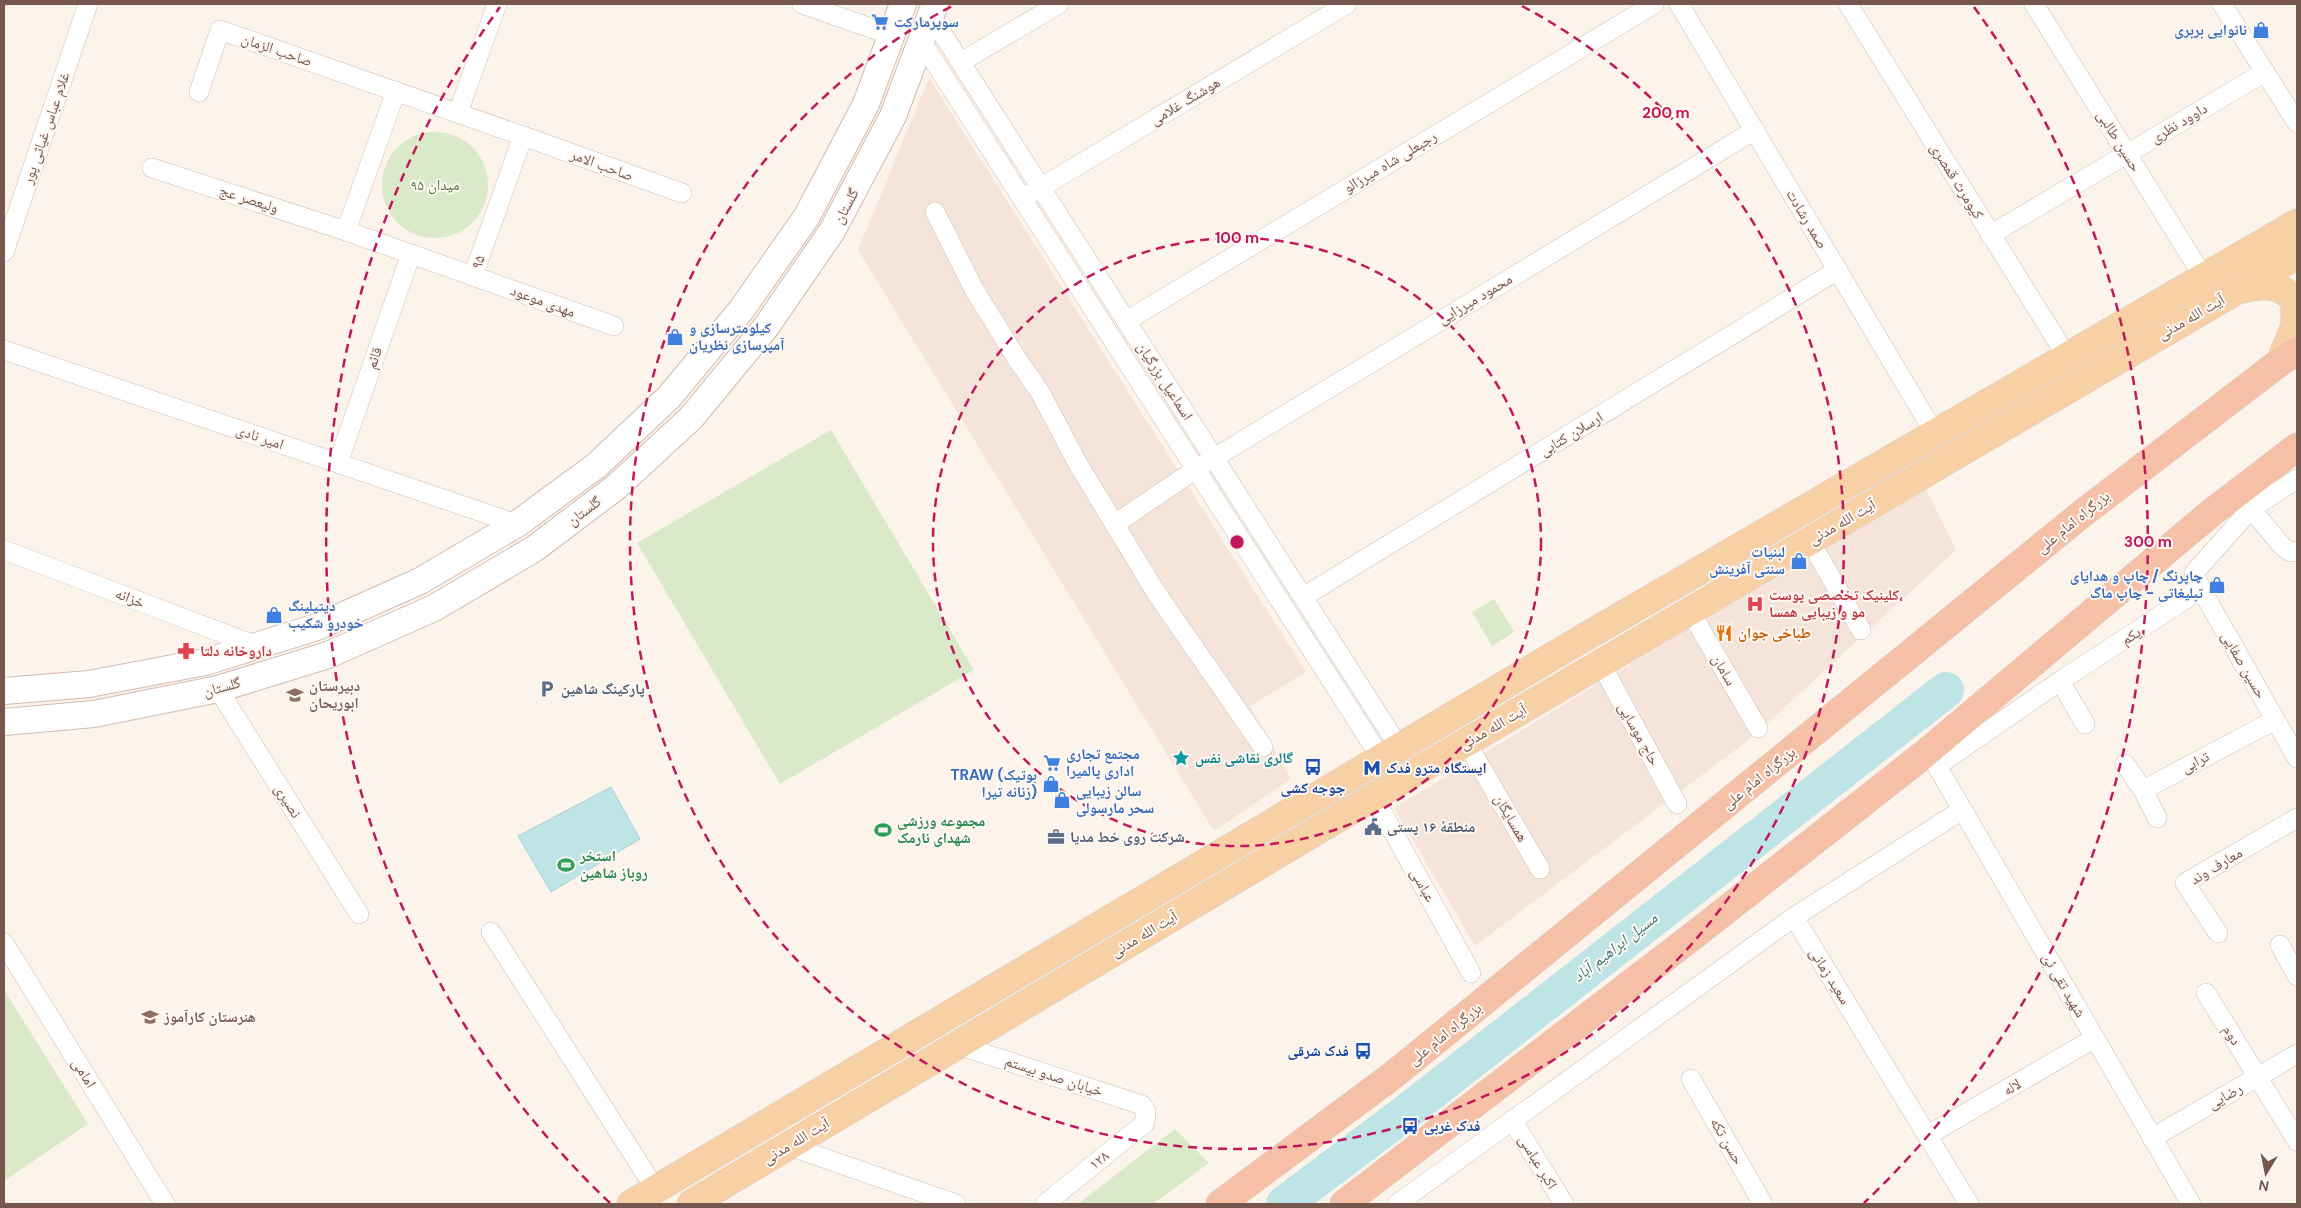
<svg xmlns="http://www.w3.org/2000/svg" width="2301" height="1208" font-family="'DM Sans','Noto Naskh Arabic',sans-serif">
<style>
.residential{fill:#f4e4d9}
.green{fill:#daeac8}
.water{fill:#bee4e6;stroke:#a5d5d7}
.lines{fill:none;stroke-linecap:round;stroke-linejoin:round}
.river{stroke:#bee4e6;stroke-width:36}
.minor-casing{stroke:#d0bcb2;stroke-width:20}
.secondary-casing{stroke:#d3bbb0;stroke-width:28}
.primary-casing{stroke:#d9d0cd;stroke-width:29}
.trunk-casing{stroke:#d9d0cd;stroke-width:29}
.minor{stroke:#fff;stroke-width:19}
.secondary{stroke:#fff;stroke-width:26}
.primary{stroke:#f7d0a6;stroke-width:28}
.trunk{stroke:#f5c0a5;stroke-width:28}
.ring{fill:none;stroke:#c2185b;stroke-width:2.5;stroke-dasharray:9 6}
.labels{text-anchor:middle;dominant-baseline:central;stroke-width:4;stroke-linejoin:round;paint-order:stroke}
.shop-label{font-size:15px;font-weight:bold;fill:#366cbe;stroke:#fef7f1;text-anchor:start}
.street-label{font-size:15px;fill:#76574e;stroke:#fef7f1}
.park-label{font-size:15px;fill:#587643;stroke:#fef7f1}
.health-label{font-size:15px;font-weight:bold;fill:#be3a42;stroke:#fef7f1;text-anchor:start}
.food-label{font-size:15px;font-weight:bold;fill:#c56008;stroke:#fef7f1;text-anchor:start}
.education-label{font-size:15px;font-weight:bold;fill:#785e54;stroke:#fef7f1;text-anchor:start}
.service-label{font-size:15px;font-weight:bold;fill:#4e5e75;stroke:#fef7f1;text-anchor:start}
.culture-label{font-size:15px;font-weight:bold;fill:#0d838f;stroke:#fef7f1;text-anchor:start}
.transit-label{font-size:15px;font-weight:bold;fill:#164399;stroke:#fef7f1;text-anchor:start}
.leisure-label{font-size:15px;font-weight:bold;fill:#27864d;stroke:#fef7f1;text-anchor:start}
.water-label{font-size:16px;font-style:italic;fill:#41787b;stroke:#fef7f1}
.centre{fill:#c2185b;stroke:#fef7f1;stroke-width:2.5}
.ring-label{font-size:15px;text-anchor:middle;font-weight:bold;fill:#c2185b;stroke:#fef7f1;stroke-width:4;stroke-linejoin:round;paint-order:stroke}
</style>
<rect width="100%" height="100%" fill="#fcf3ea"/>
<g class="residential">
<polygon points="929,78 1306,672 1250,706 1291,779 1214,831 858,250"/>
<polygon points="1924,485 1956,550 1750,739 1475,946 1394,808"/>
</g>
<g class="green">
<circle cx="435" cy="185" r="53"/>
<polygon points="831,430 974,670 780,784 637,543"/>
<polygon points="1494,599 1514,632 1492,646 1472,612"/>
<polygon points="4,990 88,1124 4,1181"/>
<polygon points="1175,1129 1209,1163 1153,1204 1078,1204"/>
</g>
<polygon class="water" points="611,787 640,839 551,892 518,836"/>
<g class="lines">
<polyline class="river" points="1284,1204 1400,1117 1946,690"/>
<g class="minor-casing">
<g id="minor">
<polyline points="802,4 891,35"/>
<polyline points="1679,4 1935,434"/>
<polyline points="1848,4 2067,357"/>
<polyline points="2034,4 2204,278"/>
<polyline points="2222,4 2297,123"/>
<polyline points="931,16 1399,747"/>
<polyline points="921,41 1381,758"/>
<polyline points="961,62 1059,4"/>
<polyline points="199,92 220,30 523,136 473,276 346,231 396,91"/>
<polyline points="458,113 497,4"/>
<polyline points="523,136 682,193"/>
<polyline points="152,168 346,231"/>
<polyline points="1030,194 1347,4"/>
<polyline points="935,212 975,291 1017,359 1040,392 1078,464 1157,594 1263,747"/>
<polyline points="1990,235 2265,72"/>
<polyline points="4,252 88,4"/>
<polyline points="473,276 614,326"/>
<polyline points="1126,321 1654,4"/>
<polyline points="4,350 517,524"/>
<polyline points="338,463 411,254"/>
<polyline points="2297,479 2251,509 2194,573 2201,589 2297,758"/>
<polyline points="2251,509 2283,547 2291,552 2297,551"/>
<polyline points="1115,524 1196,469 1755,130"/>
<polyline points="1810,541 1861,630"/>
<polyline points="4,550 257,646"/>
<polyline points="1303,597 1838,270"/>
<polyline points="1690,611 1758,728"/>
<polyline points="1601,664 1677,804"/>
<polyline points="2060,681 2085,724"/>
<polyline points="218,689 359,914"/>
<polyline points="1466,742 1540,869"/>
<polyline points="2125,764 2143,790"/>
<polyline points="1374,797 1471,973"/>
<polyline points="1962,810 1794,917 1969,1204"/>
<polyline points="2157,818 2143,790 2275,720"/>
<polyline points="491,932 656,1190"/>
<polyline points="2218,933 2185,883 2297,818"/>
<polyline points="4,943 165,1204"/>
<polyline points="2280,945 2297,976"/>
<polyline points="2206,993 2297,1141"/>
<polyline points="958,1045 1142,1105 1146,1112 1145,1123 1045,1204"/>
<polyline points="1691,1079 1763,1204"/>
<polyline points="1512,1120 1564,1204"/>
<polyline points="1928,1135 2095,1038"/>
<polyline points="2152,1138 2297,1054"/>
<polyline points="789,1146 956,1204"/>
<polyline points="1397,1204 1794,917"/>
<polyline points="2191,1204 1937,766 2060,681 2201,589"/>
</g>
</g>
<g class="secondary-casing">
<g id="secondary">
<polyline points="4,691 89,684 205,662 317,627 420,581 517,524 597,465 669,397 742,309 807,216 866,104 903,4"/>
<polyline points="4,722 94,714 218,689 328,655 434,608 534,549 616,487 691,418 766,327 832,231 893,116 935,4"/>
</g>
</g>
<g class="primary-casing">
<g id="primary">
<path d="M2242 289C2264 284 2278 283 2295 300V326L2280 362"/>
<polyline points="631,1204 1585,637 2297,223"/>
<polyline points="691,1204 1397,783 2297,255"/>
</g>
</g>
<g class="trunk-casing">
<g id="trunk">
<polyline points="1220,1204 1392,1076 2083,513 2280,362 2297,351"/>
<polyline points="1344,1204 1693,936 1922,756 2211,513 2297,447"/>
</g>
</g>
<use href="#minor" class="minor"/>
<use href="#secondary" class="secondary"/>
<use href="#primary" class="primary"/>
<use href="#trunk" class="trunk"/>
</g>
<g class="ring">
<circle cx="1237" cy="542" r="304"/>
<path d="M1522 6A607 607 0 1 1 952 6"/>
<path d="M610 1203A911 911 0 0 1 500 7M1974 7A911 911 0 0 1 1864 1203"/>
</g>
<defs>
<g id="supermarket-bare" transform="scale(1.35)"><path d="M-6-5.5h2.5l.6 2H6L4.5 2H-2.5L-4.4-4H-6ZM-1.5 3.2a1.3 1.3 0 1 0 .1 0ZM3 3.2a1.3 1.3 0 1 0 .1 0Z" fill="#3f7fe0" stroke="#fef7f1" stroke-width="2.5" paint-order="stroke"/></g>
<g id="shop-bare" transform="scale(1.35)"><path d="M-5-2.5h2.3a2.7 3.5 0 0 1 5.4 0H5L5.5 6h-11ZM-1.5-2.5h3a1.5 2.3 0 0 0-3 0Z" fill="#3f7fe0" stroke="#fef7f1" stroke-width="2.5" paint-order="stroke"/></g>
<g id="hospital-bare" transform="scale(1.35)"><path d="M-5-5h3v3.5h4V-5h3V5h-3V1.5h-4V5h-3Z" fill="#e0444e" stroke="#fef7f1" stroke-width="2.5" paint-order="stroke"/></g>
<g id="restaurant-bare" transform="scale(1.35)"><path d="M-5-6h1v4h1v-4h1v4h1v-4h1v5L-1.5 .5V6h-2V.5L-5-1ZM5-6V6H3V1.5H1.5Q1.5-4 5-6Z" fill="#e8710a" stroke="#fef7f1" stroke-width="2.5" paint-order="stroke"/></g>
<g id="pharmacy-bare" transform="scale(1.35)"><path d="M-2-6h4v4h4v4h-4v4h-4v-4h-4v-4h4Z" fill="#e0444e" stroke="#fef7f1" stroke-width="2.5" paint-order="stroke"/></g>
<g id="parking-bare" transform="scale(1.35)"><path d="M-3.5-5.5H1a3.5 3.5 0 0 1 0 7H-1V5.5H-3.5ZM-1-3.4V-.6H.8a1.4 1.4 0 0 0 0-2.8Z" fill="#5c6f8a" stroke="#fef7f1" stroke-width="2.5" paint-order="stroke"/></g>
<g id="school-bare" transform="scale(1.35)"><path d="M0-5L7-2L0 1L-7-2ZM-4 1L0 2.5L4 1V4Q0 6-4 4Z" fill="#8d6e63" stroke="#fef7f1" stroke-width="2.5" paint-order="stroke"/></g>
<g id="sight-bare" transform="scale(1.35)"><path d="M0-6L1.8-2.2L6-1.7L2.9 1.2L3.7 5.4L0 3.3L-3.7 5.4L-2.9 1.2L-6-1.7L-1.8-2.2Z" fill="#0f9aa8" stroke="#fef7f1" stroke-width="2.5" paint-order="stroke"/></g>
<g id="bus-bare" transform="scale(1.35)"><path d="M-5-6H5V4H4V6H2V4H-2V6H-4V4H-5ZM-3.5-4V0h7V-4ZM-3.5 1.2v1.5H-2V1.2ZM2 1.2v1.5H3.5V1.2Z" fill="#1a4fb4" stroke="#fef7f1" stroke-width="2.5" paint-order="stroke"/></g>
<g id="metro-bare" transform="scale(1.35)"><path d="M-5.5 5V-5H-3L0 0L3-5H5.5V5H3V-.5L0 4L-3-.5V5Z" fill="#1a4fb4" stroke="#fef7f1" stroke-width="2.5" paint-order="stroke"/></g>
<g id="civic-bare" transform="scale(1.35)"><path d="M-.6-6.5H3V-4.5H.6V-3L4-1V1h2V6H-6V1h2V-1L-.6-3ZM-1.2 2.5V6h2.4V2.5Z" fill="#5c6f8a" stroke="#fef7f1" stroke-width="2.5" paint-order="stroke"/></g>
<g id="stadium-bare" transform="scale(1.35)"><path d="M0-5a6.5 5 0 1 0 0 10a6.5 5 0 1 0 0-10ZM-3.5-1.8h7v3.6h-7Z" fill="#2e9e5b" stroke="#fef7f1" stroke-width="2.5" paint-order="stroke"/></g>
<g id="office-bare" transform="scale(1.35)"><path d="M-6-3h4V-5.5h4V-3h4V5H-6ZM-1-4.5V-3h2v-1.5ZM-6 0V1H6V0Z" fill="#5c6f8a" stroke="#fef7f1" stroke-width="2.5" paint-order="stroke"/></g>
</defs>
<g fill-rule="evenodd">
<use href="#supermarket-bare" x="880" y="22"/>
<use href="#shop-bare" x="2261" y="30"/>
<use href="#shop-bare" x="675" y="337"/>
<use href="#shop-bare" x="1799" y="561"/>
<use href="#shop-bare" x="2217" y="585"/>
<use href="#hospital-bare" x="1755" y="604"/>
<use href="#shop-bare" x="274" y="615"/>
<use href="#restaurant-bare" x="1724" y="633"/>
<use href="#pharmacy-bare" x="186" y="651"/>
<use href="#parking-bare" x="547" y="689"/>
<use href="#school-bare" x="295" y="695"/>
<use href="#sight-bare" x="1181" y="758"/>
<use href="#supermarket-bare" x="1052" y="763"/>
<use href="#bus-bare" x="1313" y="767"/>
<use href="#metro-bare" x="1372" y="768"/>
<use href="#shop-bare" x="1051" y="784"/>
<use href="#shop-bare" x="1062" y="800"/>
<use href="#civic-bare" x="1373" y="827"/>
<use href="#stadium-bare" x="883" y="830"/>
<use href="#office-bare" x="1056" y="837"/>
<use href="#stadium-bare" x="566" y="865"/>
<use href="#school-bare" x="150" y="1017"/>
<use href="#bus-bare" x="1363" y="1051"/>
<use href="#bus-bare" x="1410" y="1126"/>
</g>
<g class="labels">
<g class="shop-label">
<text x="894" y="22">سوپرمارکت</text>
<text x="2247" y="30" text-anchor="end">نانوایی بربری</text>
<text x="689" y="328">کیلومترسازی و<tspan x="689" dy="17">آمپرسازی نظریان</tspan></text>
<text x="1785" y="552" text-anchor="end">لبنیات<tspan x="1785" dy="17">سنتی آفرینش</tspan></text>
<text x="2203" y="576" text-anchor="end">چاپرنگ / چاپ و هدایای<tspan x="2203" dy="17">تبلیغاتی - چاپ ماگ</tspan></text>
<text x="288" y="606">دیتیلینگ<tspan x="288" dy="17">خودرو شکیب</tspan></text>
<text x="1066" y="754">مجتمع تجاری<tspan x="1066" dy="17">اداری پالمیرا</tspan></text>
<text x="1037" y="775" text-anchor="end">TRAW (بوتیک<tspan x="1037" dy="17">زنانه تیرا)</tspan></text>
<text x="1076" y="791">سالن زیبایی<tspan x="1076" dy="17">سحر مارسولی</tspan></text>
</g>
<g class="street-label">
<text transform="translate(277 50) rotate(19)">صاحب الزمان</text>
<text transform="translate(1185 101) rotate(-31)">هوشنگ غلامی</text>
<text transform="translate(2179 123) rotate(-31)">داوود نظری</text>
<text transform="translate(46 128) rotate(-71)">غلام عباس غیاثی ‌پور</text>
<text transform="translate(2119 141) rotate(58)">حسین طالبی</text>
<text transform="translate(1390 162) rotate(-31)">رجبعلی شاه میرزالو</text>
<text transform="translate(602 165) rotate(20)">صاحب الامر</text>
<text transform="translate(1957 181) rotate(58)">کیومرث قمصری</text>
<text transform="translate(249 199) rotate(18)">ولیعصر عج</text>
<text transform="translate(846 206) rotate(-62)">گلستان</text>
<text transform="translate(1807 219) rotate(59)">صمد رشادت</text>
<text transform="translate(478 262) rotate(-70)">۹۵</text>
<text transform="translate(1475 299) rotate(-31)">محمود میرزایی</text>
<text transform="translate(543 301) rotate(20)">مهدی موعود</text>
<text transform="translate(2191 317) rotate(-30)">آیت الله مدنی</text>
<text transform="translate(374 358) rotate(-71)">قائم</text>
<text transform="translate(1165 381) rotate(57)">اسماعیل بزرگیان</text>
<text transform="translate(1571 434) rotate(-31)">ارسلان کتابی</text>
<text transform="translate(260 437) rotate(19)">امیر نادی</text>
<text transform="translate(584 511) rotate(-37)">گلستان</text>
<text transform="translate(1842 522) rotate(-30)">آیت الله مدنی</text>
<text transform="translate(2073 522) rotate(-39)">بزرگراه امام علی</text>
<text transform="translate(130 598) rotate(21)">خزانه</text>
<text transform="translate(2131 636) rotate(-33)">یکم</text>
<text transform="translate(2244 665) rotate(60)">حسین صفایی</text>
<text transform="translate(1724 670) rotate(60)">سامان</text>
<text transform="translate(222 687) rotate(-15)">گلستان</text>
<text transform="translate(1493 727) rotate(-30)">آیت الله مدنی</text>
<text transform="translate(1639 734) rotate(61)">حاج موسایی</text>
<text transform="translate(2195 762) rotate(-28)">ترابی</text>
<text transform="translate(1759 778) rotate(-39)">بزرگراه امام علی</text>
<text transform="translate(288 801) rotate(58)">نصیری</text>
<text transform="translate(1511 818) rotate(60)">همسایگان</text>
<text transform="translate(2216 866) rotate(-31)">معارف وند</text>
<text transform="translate(1423 885) rotate(61)">عباسی</text>
<text transform="translate(1144 934) rotate(-31)">آیت الله مدنی</text>
<text transform="translate(1830 976) rotate(58)">سعید زمانی</text>
<text transform="translate(2064 985) rotate(60)">شهید تقی ئی</text>
<text transform="translate(1445 1034) rotate(-39)">بزرگراه امام علی</text>
<text transform="translate(2232 1035) rotate(58)">دوم</text>
<text transform="translate(84 1073) rotate(58)">امامی</text>
<text transform="translate(1054 1076) rotate(18)">خیابان صدو بیستم</text>
<text transform="translate(2012 1087) rotate(-30)">لاله</text>
<text transform="translate(2225 1096) rotate(-30)">رضایی</text>
<text transform="translate(796 1141) rotate(-31)">آیت الله مدنی</text>
<text transform="translate(1727 1141) rotate(60)">حسن تکه</text>
<text transform="translate(1099 1160) rotate(-39)">۱۲۸</text>
<text transform="translate(1538 1162) rotate(59)">اکبر عباسی</text>
</g>
<g class="park-label">
<text x="435" y="185">میدان ۹۵</text>
</g>
<g class="health-label">
<text x="1769" y="595">کلینیک تخصصی پوست،<tspan x="1769" dy="17">مو و زیبایی همسا</tspan></text>
<text x="200" y="651">داروخانه دلتا</text>
</g>
<g class="food-label">
<text x="1738" y="633">طباخی جوان</text>
</g>
<g class="education-label">
<text x="309" y="686">دبیرستان<tspan x="309" dy="17">ابوریحان</tspan></text>
<text x="164" y="1017">هنرستان کارآموز</text>
</g>
<g class="service-label">
<text x="561" y="689">پارکینگ شاهین</text>
<text x="1387" y="827">منطقهٔ ۱۶ پستی</text>
<text x="1070" y="837">شرکت روی خط مدیا</text>
</g>
<g class="culture-label">
<text x="1195" y="758">گالری نقاشی نفس</text>
</g>
<g class="transit-label">
<text x="1386" y="768">ایستگاه مترو فدک</text>
<text x="1313" y="788" text-anchor="middle">جوجه کشی</text>
<text x="1349" y="1051" text-anchor="end">فدک شرقی</text>
<text x="1424" y="1126">فدک غربی</text>
</g>
<g class="leisure-label">
<text x="897" y="821">مجموعه ورزشی<tspan x="897" dy="17">شهدای نارمک</tspan></text>
<text x="580" y="856">استخر<tspan x="580" dy="17">روباز شاهین</tspan></text>
</g>
<g class="water-label">
<text transform="translate(1615 947) rotate(-38)">مسیل ابراهیم آباد</text>
</g>
</g>
<circle cx="1237" cy="542" r="8" class="centre"/>
<g class="ring-label">
<text x="1666" y="118">200 m</text>
<text x="1237" y="243">100 m</text>
<text x="2148" y="547">300 m</text>
</g>
<rect width="2301" height="1208" fill="none" stroke="#76574e" stroke-width="10"/>
<g transform="translate(2266 1173) rotate(190)" stroke="#fef7f1" stroke-width="4" paint-order="stroke">
<path d="M0-4L9 19L0 12L-9 19Z" fill="#76574e"/>
<text y="-8" font-size="14" font-weight="bold" text-anchor="middle" fill="#76574e">N</text>
</g>
</svg>
